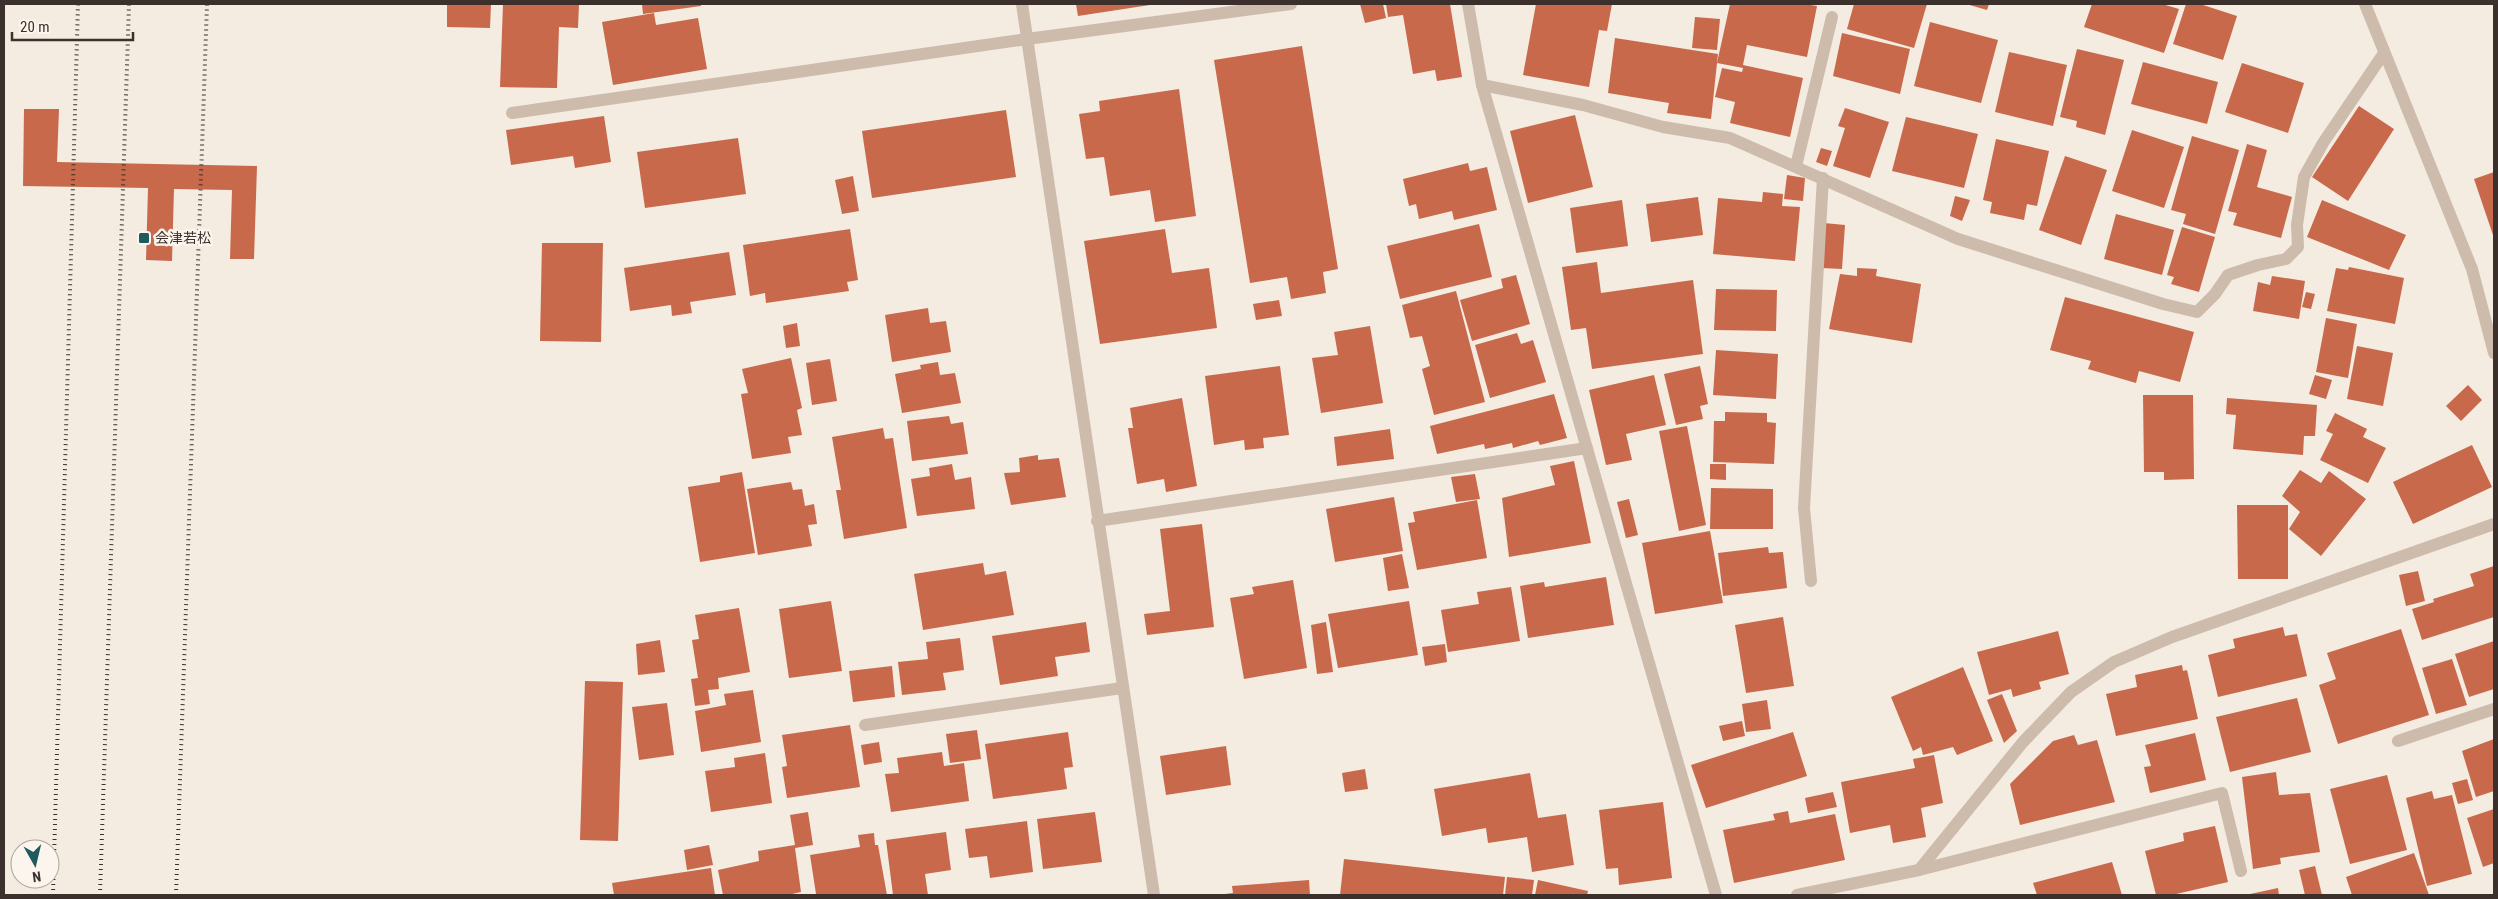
<svg xmlns="http://www.w3.org/2000/svg" width="2498" height="899" font-family="'Roboto Condensed','Noto Sans JP',sans-serif">
<style>
.building{fill:#c8694b}
.lines{fill:none;stroke-linecap:round;stroke-linejoin:round}
.minor{stroke:#cdbbac;stroke-width:12}
.tertiary{stroke:#cdbbac;stroke-width:12}
.rail{stroke:#3b302b;stroke-width:4;stroke-dasharray:1 4;stroke-linecap:butt}
.poi-dot{fill:#1f5a5e;stroke:#fbf5ee;stroke-width:2}
.labels{text-anchor:middle;dominant-baseline:central;stroke-width:5;stroke-linejoin:round;paint-order:stroke}
.poi-label{font-size:14px;fill:#3b302b;stroke:#fbf5ee;text-anchor:start}
</style>
<rect width="100%" height="100%" fill="#f4ebe1"/>
<g class="building">
<polygon points="447,4 491,4 490,28 447,27"/>
<polygon points="503,4 579,4 578,28 559,27 557,88 500,87"/>
<polygon points="642,4 701,4 701,6 643,14"/>
<polygon points="1076,4 1150,4 1150,5 1078,16"/>
<polygon points="1360,4 1383,4 1386,18 1365,23"/>
<polygon points="1386,4 1450,4 1462,77 1437,81 1435,70 1413,74 1403,15 1388,17"/>
<polygon points="1536,4 1612,4 1607,31 1599,30 1589,87 1523,75"/>
<polygon points="1730,4 1804,4 1817,6 1807,57 1747,45 1743,65 1803,78 1790,137 1730,123 1735,102 1715,97 1722,68 1742,72 1743,68 1717,63"/>
<polygon points="1854,4 1927,4 1914,48 1847,29"/>
<polygon points="1966,4 1989,4 1987,10"/>
<polygon points="2092,4 2162,4 2179,9 2164,53 2084,27"/>
<polygon points="2186,4 2200,4 2237,16 2223,60 2173,44"/>
<polygon points="654,13 656,25 698,18 707,69 613,85 602,22"/>
<polygon points="1695,17 1720,19 1717,50 1692,48"/>
<polygon points="1930,22 1998,40 1981,103 1914,86"/>
<polygon points="1842,33 1910,49 1900,94 1833,76"/>
<polygon points="1615,38 1718,54 1711,119 1667,113 1669,103 1608,93"/>
<polygon points="1302,46 1338,269 1323,272 1326,293 1291,299 1287,277 1250,283 1214,60"/>
<polygon points="2077,49 2124,60 2105,135 2076,127 2077,121 2060,117"/>
<polygon points="2009,52 2067,65 2053,126 1995,112"/>
<polygon points="2143,62 2218,82 2207,124 2131,104"/>
<polygon points="2242,63 2304,83 2288,133 2225,112"/>
<polygon points="1179,89 1196,216 1155,222 1150,190 1110,196 1104,157 1086,159 1079,114 1100,111 1099,101"/>
<polygon points="2359,106 2394,129 2348,201 2312,177"/>
<polygon points="1845,108 1889,122 1870,178 1833,166 1845,128 1838,126"/>
<polygon points="24,109 59,109 57,162 257,166 254,259 230,259 232,190 174,189 172,261 146,260 148,188 23,186"/>
<polygon points="1006,110 1016,177 872,198 862,131"/>
<polygon points="1575,115 1593,187 1528,203 1510,131"/>
<polygon points="604,116 611,162 575,168 573,156 511,165 506,130"/>
<polygon points="1906,117 1978,134 1964,188 1892,171"/>
<polygon points="2132,130 2184,147 2164,208 2112,191"/>
<polygon points="2192,136 2239,150 2215,234 2183,224 2186,214 2171,210"/>
<polygon points="738,138 746,194 645,208 637,152"/>
<polygon points="1996,139 2049,151 2037,206 2027,204 2024,220 1990,213 1992,202 1983,200"/>
<polygon points="2247,144 2267,150 2257,187 2292,197 2281,238 2233,225 2237,213 2228,211"/>
<polygon points="1821,148 1832,151 1827,166 1816,162"/>
<polygon points="2065,156 2107,170 2081,245 2039,230"/>
<polygon points="1468,163 1470,171 1487,167 1497,210 1454,220 1452,211 1419,219 1416,204 1409,206 1403,179"/>
<polygon points="2494,172 2494,238 2474,179"/>
<polygon points="1787,175 1805,178 1803,201 1784,199"/>
<polygon points="853,176 859,211 842,214 835,180"/>
<polygon points="1763,192 1783,194 1782,206 1800,207 1795,261 1713,254 1718,198 1762,202"/>
<polygon points="1955,196 1970,200 1962,221 1950,216"/>
<polygon points="1698,197 1703,235 1651,242 1646,204"/>
<polygon points="1622,200 1628,246 1576,253 1570,208"/>
<polygon points="2322,200 2406,235 2389,270 2307,237"/>
<polygon points="2116,214 2174,230 2162,275 2104,259"/>
<polygon points="1824,223 1845,225 1842,269 1822,268"/>
<polygon points="1479,224 1492,277 1400,299 1387,246"/>
<polygon points="2182,227 2215,237 2199,292 2171,284 2174,277 2167,275"/>
<polygon points="850,229 858,280 847,282 849,291 766,303 765,293 750,296 743,245"/>
<polygon points="1165,229 1172,273 1209,268 1217,328 1100,344 1084,241"/>
<polygon points="542,243 603,243 601,342 540,341"/>
<polygon points="729,252 736,295 690,302 692,313 672,316 671,305 630,311 624,268"/>
<polygon points="1597,262 1601,293 1693,280 1703,354 1592,369 1586,328 1571,330 1562,267"/>
<polygon points="2349,267 2404,278 2395,324 2327,311 2336,268 2348,270"/>
<polygon points="1857,268 1877,269 1876,276 1921,284 1912,343 1829,329 1840,274 1857,276"/>
<polygon points="1516,275 1530,324 1472,341 1460,300 1503,288 1501,279"/>
<polygon points="2272,276 2305,281 2299,319 2253,311 2258,282 2270,285"/>
<polygon points="1716,289 1777,290 1776,331 1714,330"/>
<polygon points="1456,291 1485,402 1434,415 1422,369 1430,366 1422,336 1410,338 1402,305"/>
<polygon points="2306,292 2315,294 2311,309 2302,307"/>
<polygon points="2065,297 2194,332 2180,382 2139,371 2136,383 2088,369 2091,361 2050,350"/>
<polygon points="1279,300 1282,316 1256,320 1253,304"/>
<polygon points="928,308 930,323 946,321 951,352 892,362 885,315"/>
<polygon points="2326,318 2357,324 2348,378 2316,372"/>
<polygon points="797,323 800,346 786,348 783,326"/>
<polygon points="1370,326 1383,403 1321,413 1312,358 1338,355 1334,332"/>
<polygon points="1517,333 1521,344 1533,340 1546,382 1490,398 1475,345"/>
<polygon points="2357,346 2393,353 2383,406 2347,399"/>
<polygon points="1716,350 1778,354 1776,399 1713,395"/>
<polygon points="791,358 802,408 797,410 802,435 788,437 791,453 752,459 741,394 748,393 742,369"/>
<polygon points="830,359 837,401 812,405 806,363"/>
<polygon points="938,362 940,375 955,373 961,403 902,413 895,374 921,369 920,365"/>
<polygon points="1280,366 1289,435 1263,438 1264,448 1245,450 1244,440 1214,445 1205,376"/>
<polygon points="1700,366 1708,404 1700,406 1703,419 1676,425 1664,374"/>
<polygon points="1654,375 1666,425 1626,434 1632,460 1606,465 1589,390"/>
<polygon points="2315,375 2332,380 2326,399 2309,394"/>
<polygon points="2468,385 2482,400 2461,421 2446,406"/>
<polygon points="1554,394 1567,438 1540,445 1538,441 1513,448 1512,443 1485,449 1484,444 1437,454 1430,426"/>
<polygon points="2143,395 2193,395 2194,479 2164,480 2164,472 2144,472"/>
<polygon points="1182,398 1197,486 1166,492 1164,479 1137,484 1128,428 1133,428 1130,408"/>
<polygon points="2227,398 2317,405 2315,436 2304,436 2303,455 2233,449 2236,415 2226,414"/>
<polygon points="1725,412 1767,413 1767,422 1776,423 1774,464 1713,462 1714,421 1725,421"/>
<polygon points="2335,413 2367,429 2363,437 2386,448 2368,483 2320,460 2333,434 2326,431"/>
<polygon points="949,416 951,424 963,422 968,454 912,461 907,421"/>
<polygon points="1687,426 1706,525 1679,531 1659,431"/>
<polygon points="883,428 885,439 893,438 907,528 844,539 836,490 841,490 832,437"/>
<polygon points="1390,429 1394,459 1337,466 1334,437"/>
<polygon points="2472,445 2492,487 2413,524 2393,482"/>
<polygon points="1038,455 1038,460 1059,458 1066,497 1011,505 1004,473 1020,472 1019,458"/>
<polygon points="1574,461 1591,543 1509,557 1502,498 1555,485 1550,466"/>
<polygon points="952,464 955,480 971,477 975,509 917,516 911,479 930,476 929,468"/>
<polygon points="1710,464 1726,464 1726,480 1710,479"/>
<polygon points="2300,470 2321,483 2329,471 2366,499 2321,556 2289,529 2300,512 2282,496"/>
<polygon points="742,472 755,553 700,562 688,487 720,482 720,476"/>
<polygon points="1475,474 1480,499 1456,502 1451,477"/>
<polygon points="791,482 793,490 802,489 805,506 814,504 817,524 808,525 812,546 758,555 747,489"/>
<polygon points="1711,488 1773,489 1773,529 1710,529"/>
<polygon points="1394,497 1403,551 1335,562 1326,509"/>
<polygon points="1629,499 1638,535 1626,538 1617,502"/>
<polygon points="1477,500 1487,558 1417,570 1408,523 1415,522 1413,512"/>
<polygon points="2237,505 2288,505 2288,579 2238,579"/>
<polygon points="1202,524 1214,627 1147,635 1144,614 1170,611 1160,529"/>
<polygon points="1710,531 1723,603 1655,614 1642,543"/>
<polygon points="1768,547 1769,553 1783,552 1787,588 1723,596 1718,553"/>
<polygon points="1402,554 1409,588 1388,591 1383,558"/>
<polygon points="983,563 985,575 1006,571 1014,615 923,630 914,574"/>
<polygon points="2494,566 2494,617 2422,640 2412,609 2434,602 2433,599 2474,586 2470,574"/>
<polygon points="2418,571 2425,601 2406,606 2399,575"/>
<polygon points="1606,577 1614,625 1528,638 1520,586 1544,582 1545,587"/>
<polygon points="1293,580 1307,668 1244,679 1230,598 1254,594 1252,587"/>
<polygon points="1511,587 1520,641 1448,652 1441,610 1479,604 1477,592"/>
<polygon points="831,601 842,671 789,678 779,609"/>
<polygon points="1409,601 1418,655 1338,668 1328,614"/>
<polygon points="739,608 750,672 718,678 719,689 708,690 710,704 695,706 691,679 698,678 692,640 699,639 695,615"/>
<polygon points="1783,617 1794,686 1746,693 1735,625"/>
<polygon points="1086,622 1090,652 1055,657 1058,676 1000,685 992,636"/>
<polygon points="1326,622 1333,672 1317,674 1311,625"/>
<polygon points="2283,627 2285,636 2297,634 2307,676 2218,697 2208,655 2235,648 2233,639"/>
<polygon points="2401,629 2429,715 2338,744 2319,685 2336,679 2327,653"/>
<polygon points="2058,631 2069,674 2039,682 2041,689 2013,697 2011,689 1989,695 1977,652"/>
<polygon points="960,638 964,670 943,673 946,690 902,695 898,662 928,659 926,642"/>
<polygon points="660,640 665,672 638,675 636,644"/>
<polygon points="2494,641 2494,689 2469,697 2455,654"/>
<polygon points="1445,644 1447,662 1425,666 1422,647"/>
<polygon points="2452,659 2467,705 2436,714 2422,668"/>
<polygon points="2182,665 2183,671 2187,670 2198,719 2116,736 2106,694 2137,687 2135,675"/>
<polygon points="892,666 895,697 853,702 849,671"/>
<polygon points="1963,667 1993,741 1957,755 1953,747 1923,755 1921,747 1913,751 1891,697"/>
<polygon points="585,681 623,682 618,841 580,840"/>
<polygon points="753,690 761,742 701,752 695,711 726,705 724,694"/>
<polygon points="2002,694 2017,731 2004,743 1987,700"/>
<polygon points="2297,698 2311,752 2230,772 2216,717"/>
<polygon points="1767,700 1771,729 1746,732 1742,704"/>
<polygon points="667,703 674,755 639,760 632,707"/>
<polygon points="1742,721 1745,736 1723,741 1719,726"/>
<polygon points="850,725 860,787 787,798 782,767 787,766 782,735"/>
<polygon points="977,730 981,759 950,763 946,734"/>
<polygon points="1068,732 1073,767 1064,768 1067,789 993,799 985,744"/>
<polygon points="1793,732 1807,776 1706,808 1691,765"/>
<polygon points="2195,733 2206,780 2150,793 2144,767 2151,766 2145,745"/>
<polygon points="2074,735 2078,745 2097,740 2115,802 2020,825 2010,784 2053,741"/>
<polygon points="2494,739 2494,791 2476,797 2462,751"/>
<polygon points="879,742 882,762 864,765 861,745"/>
<polygon points="1226,746 1231,785 1166,795 1160,756"/>
<polygon points="942,752 944,766 964,763 969,801 891,812 885,774 899,773 897,758"/>
<polygon points="765,753 772,803 711,812 705,771 735,767 734,758"/>
<polygon points="1934,755 1943,803 1921,808 1926,837 1893,843 1890,825 1850,833 1841,782 1915,768 1913,759"/>
<polygon points="1365,769 1368,789 1345,792 1342,773"/>
<polygon points="2276,772 2279,795 2310,793 2320,852 2280,858 2281,864 2253,869 2242,777"/>
<polygon points="1530,773 1538,818 1566,814 1574,865 1532,872 1527,837 1488,843 1486,828 1442,836 1434,789"/>
<polygon points="2387,775 2407,850 2350,864 2330,789"/>
<polygon points="2467,779 2473,800 2458,804 2452,783"/>
<polygon points="2432,791 2434,799 2452,795 2472,874 2427,886 2406,798"/>
<polygon points="1833,792 1837,807 1808,813 1805,798"/>
<polygon points="1663,802 1672,878 1619,885 1618,868 1606,869 1599,810"/>
<polygon points="2494,809 2494,863 2483,867 2467,818"/>
<polygon points="1788,811 1790,823 1835,814 1845,860 1734,883 1723,830 1775,820 1773,814"/>
<polygon points="808,812 813,845 795,848 801,892 788,895 723,895 718,870 759,861 758,851 795,845 790,815"/>
<polygon points="1095,812 1102,862 1043,869 1037,819"/>
<polygon points="1027,821 1033,872 990,878 987,856 969,858 965,829"/>
<polygon points="2215,826 2228,882 2172,895 2156,895 2145,851 2184,841 2183,833"/>
<polygon points="946,832 951,870 925,874 928,895 893,895 886,840"/>
<polygon points="874,833 875,845 878,845 887,895 816,894 810,855 860,847 858,835"/>
<polygon points="709,845 713,865 687,870 684,850"/>
<polygon points="2414,853 2429,895 2352,895 2346,877"/>
<polygon points="1344,859 1505,877 1503,895 1340,895"/>
<polygon points="2112,862 2122,895 2037,895 2033,883"/>
<polygon points="2315,866 2322,895 2305,895 2299,870"/>
<polygon points="711,868 715,895 614,895 612,883"/>
<polygon points="1507,877 1534,880 1532,895 1505,895"/>
<polygon points="1309,880 1310,895 1216,895 1233,893 1232,886"/>
<polygon points="1538,880 1588,891 1587,895 1535,895"/>
<polygon points="2278,888 2279,895 2250,895 2250,894"/>
</g>
<g class="lines">
<g class="minor">
<polyline points="1468,4 1482,85 1716,895"/>
<polyline points="2365,4 2472,269 2494,353"/>
<polyline points="1482,85 1583,105 1663,127 1730,138 1958,239 2163,304 2197,312 2215,294 2228,275 2258,265 2286,259 2298,247 2297,225 2304,177 2323,143 2384,53"/>
<polyline points="512,113 1027,39 1291,4"/>
<polyline points="1796,166 1832,17"/>
<polyline points="1097,521 1587,448"/>
<polyline points="1811,581 1804,508 1823,178"/>
<polyline points="865,725 1122,688"/>
<polyline points="2398,741 2494,709"/>
<polyline points="1919,870 2222,793 2241,871"/>
<polyline points="1797,895 1919,870 2023,742 2071,692 2114,662 2172,637 2494,524"/>
</g>
<polyline class="tertiary" points="1022,4 1154,895"/>
<g class="rail">
<polyline points="53,895 78,4"/>
<polyline points="100,895 129,4"/>
<polyline points="176,895 207,4"/>
</g>
</g>
<rect class="poi-dot" x="138" y="232" width="12" height="12" rx="2.5"/>
<g class="labels">
<g class="poi-label">
<text x="155" y="238">会津若松</text>
</g>
</g>
<rect width="2498" height="899" fill="none" stroke="#3b302b" stroke-width="10"/>
<g transform="translate(35 864) rotate(172)"><circle r="24" fill="#fbf5ee" stroke="#aea6a0"/>
<path d="M0-4L9 19L0 12L-9 19Z" fill="#1f5a5e"/>
<text y="-8" font-size="14" font-weight="bold" text-anchor="middle" fill="#3b302b">N</text>
</g>
<path d="M12 32v8h121v-8" fill="none" stroke="#3b302b" stroke-width="2.5"/>
<text x="20" y="32" font-size="15" fill="#3b302b" stroke="#fbf5ee" stroke-width="4" paint-order="stroke">20 m</text>
</svg>
